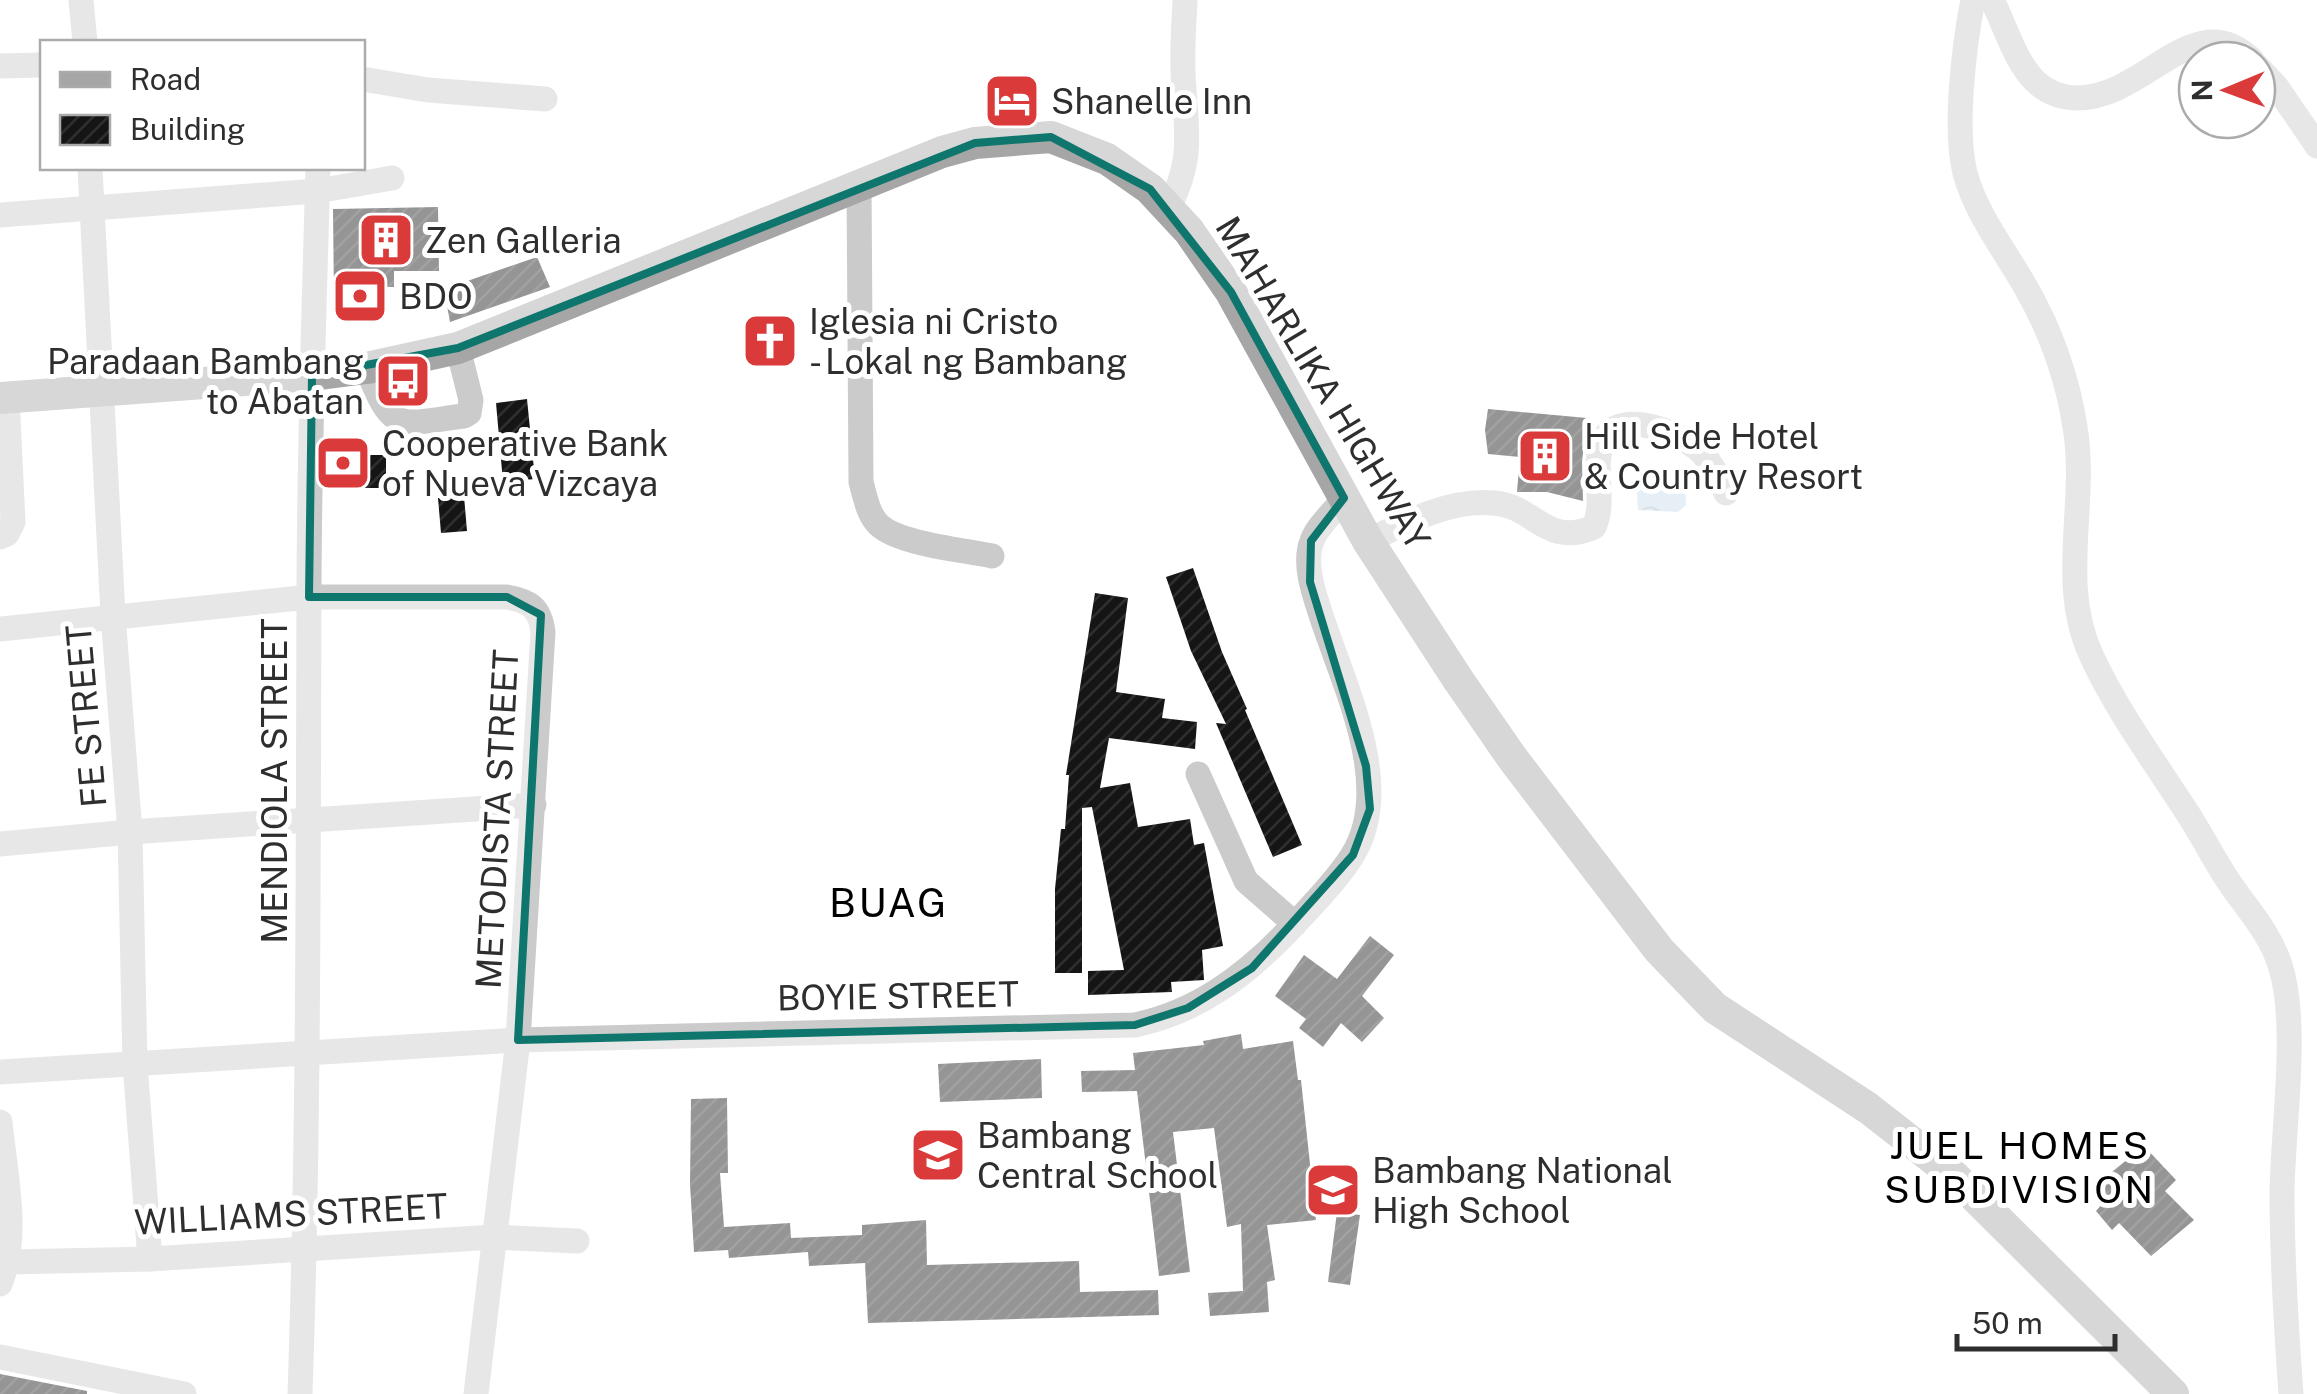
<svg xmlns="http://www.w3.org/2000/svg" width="2317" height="1394" font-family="'Public Sans',sans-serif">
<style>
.water{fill:url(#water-waves)}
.building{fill:url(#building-hatch)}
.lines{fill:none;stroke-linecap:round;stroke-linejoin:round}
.minor{stroke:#cbcbcb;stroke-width:25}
.major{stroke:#a6a6a6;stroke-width:32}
.marked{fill:none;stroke:#0f766e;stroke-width:8;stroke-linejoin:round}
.labels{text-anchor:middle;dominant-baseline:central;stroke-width:10;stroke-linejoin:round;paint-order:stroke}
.poi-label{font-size:35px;fill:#2e2e2e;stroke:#fff;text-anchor:start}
.street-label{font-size:35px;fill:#2e2e2e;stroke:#fff}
.neighbourhood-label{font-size:38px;letter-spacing:2.5px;fill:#000;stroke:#fff}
.quarter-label{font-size:40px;letter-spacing:2.5px;fill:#000;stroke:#fff}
</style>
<defs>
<pattern id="water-waves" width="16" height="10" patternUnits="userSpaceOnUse" patternTransform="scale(2.5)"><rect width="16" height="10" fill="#cadbea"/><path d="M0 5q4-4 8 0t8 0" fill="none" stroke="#aebcc9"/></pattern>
<pattern id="building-hatch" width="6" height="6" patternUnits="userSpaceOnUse" patternTransform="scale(2.5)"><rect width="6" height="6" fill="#151515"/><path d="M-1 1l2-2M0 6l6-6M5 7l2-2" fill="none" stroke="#2f2f2f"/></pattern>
</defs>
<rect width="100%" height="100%" fill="#fff"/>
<polygon class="water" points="1676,480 1685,488 1686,505 1678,512 1638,510 1636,481"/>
<g class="building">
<polygon points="438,207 439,271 394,271 394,287 387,287 387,300 334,301 333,209"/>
<polygon points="537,257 550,287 450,322 444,289"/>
<polygon points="527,399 535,479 503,482 496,403"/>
<polygon points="1488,409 1587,418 1582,462 1583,501 1547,492 1517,492 1520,457 1488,454 1485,430"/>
<rect x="336" y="455" width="50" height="33"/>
<polygon points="464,496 467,531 441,533 438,498"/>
<polygon points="1193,568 1222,652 1247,709 1245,710 1302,845 1273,857 1216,723 1226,724 1191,651 1166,577"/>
<polygon points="1095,593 1128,598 1116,692 1165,699 1162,718 1197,722 1195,749 1109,738 1100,788 1130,783 1138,827 1190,819 1194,845 1204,843 1223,946 1202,950 1204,980 1171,982 1172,992 1088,995 1088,971 1124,970 1092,807 1082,808 1082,973 1055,973 1055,889 1061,829 1065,829 1069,775 1066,775"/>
<polygon points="1370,936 1394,955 1362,996 1384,1018 1362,1042 1341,1023 1323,1047 1299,1028 1306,1019 1275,996 1304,955 1337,979"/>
<polygon points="1241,1034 1243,1049 1293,1041 1298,1080 1301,1080 1316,1220 1267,1225 1275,1280 1267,1282 1269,1312 1210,1316 1208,1293 1243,1291 1241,1224 1227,1227 1214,1128 1173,1132 1190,1272 1159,1276 1137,1091 1082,1092 1081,1071 1135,1070 1133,1053 1204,1045 1203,1041"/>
<polygon points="1041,1059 1042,1098 940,1102 938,1064"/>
<polygon points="727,1098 728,1173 720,1173 724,1227 790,1223 791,1238 862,1235 862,1225 926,1220 927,1265 1079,1261 1080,1292 1158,1290 1159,1315 868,1323 865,1263 809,1266 808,1252 729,1258 728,1250 694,1252 690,1184 691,1099"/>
<polygon points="2144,1146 2176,1180 2165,1191 2194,1220 2151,1256 2119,1223 2112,1230 2096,1211 2102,1204 2088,1191"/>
<polygon points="1337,1212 1360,1215 1350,1285 1328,1282"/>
<polygon points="0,1374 87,1391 87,1394 0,1394"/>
</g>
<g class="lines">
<g class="minor">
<polyline points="81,0 85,42"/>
<path d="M1973 0C1964 45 1954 129 1965 173 1976 214 2004 249 2025 286 2051 331 2067 375 2075 427 2088 504 2057 584 2092 657 2118 713 2157 765 2190 817 2202 836 2213 857 2225 876 2244 906 2269 930 2280 965 2299 1023 2283 1127 2282 1191 2282 1259 2286 1326 2291 1394"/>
<path d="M1992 0C2005 25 2015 62 2036 82 2048 93 2062 98 2078 98 2147 97 2194 4 2252 60"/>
<polyline points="0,66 42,65"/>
<polyline points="2257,66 2276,86 2317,146"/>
<polyline points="362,79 428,90 545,99"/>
<polyline points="90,168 113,615 130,832 135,1064 150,1259"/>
<path d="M859 184 861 482C865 496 868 515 879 525 899 544 965 550 992 556"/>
<path d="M1168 208C1196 158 1185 125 1183 71 1182 47 1184 23 1185 0"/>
<polyline points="0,215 317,191 392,178"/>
<path d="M367 368C393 435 398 424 464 416L469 413 471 400 458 348"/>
<polyline points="0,537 7,534 13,522 7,397"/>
<path d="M1368 541C1406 522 1450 499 1494 503 1535 506 1546 548 1594 527 1606 501 1592 470 1602 443 1616 405 1683 433 1702 453 1713 465 1720 479 1726 493"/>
<path d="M0 629 309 597H507C530 601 540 608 543 632L518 1040 476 1394"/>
<polyline points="1198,774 1246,881 1295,924"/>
<polyline points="0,844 130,832 534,805"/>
<path d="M0 1072 518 1040 1135 1025C1197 1012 1245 976 1288 931 1308 910 1337 880 1352 856 1396 787 1343 684 1321 615 1314 594 1303 563 1312 541 1317 526 1335 511 1344 498"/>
<path d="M0 1122C5 1174 20 1235 0 1284"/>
<polyline points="9,1262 150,1259 494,1237 577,1241"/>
<polyline points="0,1357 184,1394"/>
<path d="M300 1394C309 1129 308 864 309 599 309 455 314 311 318 168"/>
</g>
<polyline class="major" points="0,398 312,375 367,368 458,348 942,152 975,143 1051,137 1107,159 1150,189 1189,231 1231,292 1368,541 1459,681 1513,759 1659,950 1715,1008 1868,1108 1950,1172 2173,1394"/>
</g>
<path d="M0 0H2317V1394H0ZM1051 137 1150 189 1231 292 1344 498 1311 541 1310 582 1366 766 1370 809 1353 855 1252 968 1188 1008 1135 1025 518 1040 541 615 507 597H309L312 375 458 348 975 143Z" fill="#fff" fill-opacity=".55" fill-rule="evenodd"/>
<path class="marked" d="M1051 137 1150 189 1231 292 1344 498 1311 541 1310 582 1366 766 1370 809 1353 855 1252 968 1188 1008 1135 1025 518 1040 541 615 507 597H309L312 375 458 348 975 143Z"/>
<defs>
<g id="hotel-square" transform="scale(2.875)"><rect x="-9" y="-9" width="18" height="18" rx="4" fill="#db3a3a" stroke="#fff"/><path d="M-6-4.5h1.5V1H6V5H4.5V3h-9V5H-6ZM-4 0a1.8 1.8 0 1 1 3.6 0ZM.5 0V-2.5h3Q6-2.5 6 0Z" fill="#fff"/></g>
<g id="building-square" transform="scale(2.875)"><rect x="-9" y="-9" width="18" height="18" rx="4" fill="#db3a3a" stroke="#fff"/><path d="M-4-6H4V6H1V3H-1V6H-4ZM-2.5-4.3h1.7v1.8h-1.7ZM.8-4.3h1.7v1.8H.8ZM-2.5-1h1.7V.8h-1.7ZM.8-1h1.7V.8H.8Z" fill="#fff"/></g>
<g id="bank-square" transform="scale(2.875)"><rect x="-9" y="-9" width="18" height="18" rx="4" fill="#db3a3a" stroke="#fff"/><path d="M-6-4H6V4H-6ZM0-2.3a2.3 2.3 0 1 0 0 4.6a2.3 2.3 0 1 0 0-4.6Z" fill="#fff"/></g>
<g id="church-square" transform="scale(2.875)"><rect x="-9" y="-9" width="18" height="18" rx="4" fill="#db3a3a" stroke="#fff"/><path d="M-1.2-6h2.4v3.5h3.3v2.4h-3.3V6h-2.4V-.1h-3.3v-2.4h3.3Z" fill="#fff"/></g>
<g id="bus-square" transform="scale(2.875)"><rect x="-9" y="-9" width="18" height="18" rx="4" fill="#db3a3a" stroke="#fff"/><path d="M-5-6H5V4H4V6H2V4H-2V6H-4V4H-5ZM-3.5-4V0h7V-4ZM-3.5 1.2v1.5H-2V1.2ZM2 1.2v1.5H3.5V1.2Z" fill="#fff"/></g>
<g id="school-square" transform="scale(2.875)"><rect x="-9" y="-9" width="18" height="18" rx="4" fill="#db3a3a" stroke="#fff"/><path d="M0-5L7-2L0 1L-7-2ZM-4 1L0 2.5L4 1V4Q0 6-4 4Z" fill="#fff"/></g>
</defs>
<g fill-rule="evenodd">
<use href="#hotel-square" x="1012" y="101"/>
<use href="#building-square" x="386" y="240"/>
<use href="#bank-square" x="360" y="296"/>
<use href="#church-square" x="770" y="341"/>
<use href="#bus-square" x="403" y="381"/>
<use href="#building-square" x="1545" y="456"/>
<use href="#bank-square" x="343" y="463"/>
<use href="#school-square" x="938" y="1155"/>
<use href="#school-square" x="1333" y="1190"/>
</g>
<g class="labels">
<g class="poi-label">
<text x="1051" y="101">Shanelle Inn</text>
<text x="425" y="240">Zen Galleria</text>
<text x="399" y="296">BDO</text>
<text x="809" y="321">Iglesia ni Cristo<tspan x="809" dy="40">- Lokal ng Bambang</tspan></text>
<text x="364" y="361" text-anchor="end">Paradaan Bambang<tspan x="364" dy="40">to Abatan</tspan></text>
<text x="1584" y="436">Hill Side Hotel<tspan x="1584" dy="40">&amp; Country Resort</tspan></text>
<text x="382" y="443">Cooperative Bank<tspan x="382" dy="40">of Nueva Vizcaya</tspan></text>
<text x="977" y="1135">Bambang<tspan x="977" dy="40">Central School</tspan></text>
<text x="1372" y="1170">Bambang National<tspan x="1372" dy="40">High School</tspan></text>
</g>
<g class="street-label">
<text transform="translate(1323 383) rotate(59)">MAHARLIKA HIGHWAY</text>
<text transform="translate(86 716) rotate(-95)">FE STREET</text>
<text transform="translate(274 781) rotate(-90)">MENDIOLA STREET</text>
<text transform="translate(497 819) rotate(-87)">METODISTA STREET</text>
<text transform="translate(898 996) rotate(-1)">BOYIE STREET</text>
<text transform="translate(291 1214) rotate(-3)">WILLIAMS STREET</text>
</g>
<g class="neighbourhood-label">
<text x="2020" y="1145">JUEL HOMES<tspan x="2020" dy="44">SUBDIVISION</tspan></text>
</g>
<g class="quarter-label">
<text x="889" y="902">BUAG</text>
</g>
</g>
<rect x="40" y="40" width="325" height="130" fill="#ffffff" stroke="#ababab" stroke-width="2.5"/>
<rect x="60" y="72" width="50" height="15" fill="#a6a6a6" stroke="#ababab" stroke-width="2.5"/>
<text x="130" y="90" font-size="30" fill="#2e2e2e">Road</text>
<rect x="60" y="115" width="50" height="30" fill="url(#building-hatch)" stroke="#ababab" stroke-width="2.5"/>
<text x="130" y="140" font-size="30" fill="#2e2e2e">Building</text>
<g transform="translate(2227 90) rotate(269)"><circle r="48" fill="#ffffff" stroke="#ababab" stroke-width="2.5"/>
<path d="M0-8L18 38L0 25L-18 38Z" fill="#db3a3a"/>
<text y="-15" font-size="28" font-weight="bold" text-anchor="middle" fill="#2e2e2e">N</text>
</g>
<path d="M1957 1334v15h158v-15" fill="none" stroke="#2e2e2e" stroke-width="5"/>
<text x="1972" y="1334" font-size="30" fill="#2e2e2e" stroke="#ffffff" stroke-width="8" paint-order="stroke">50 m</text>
</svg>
